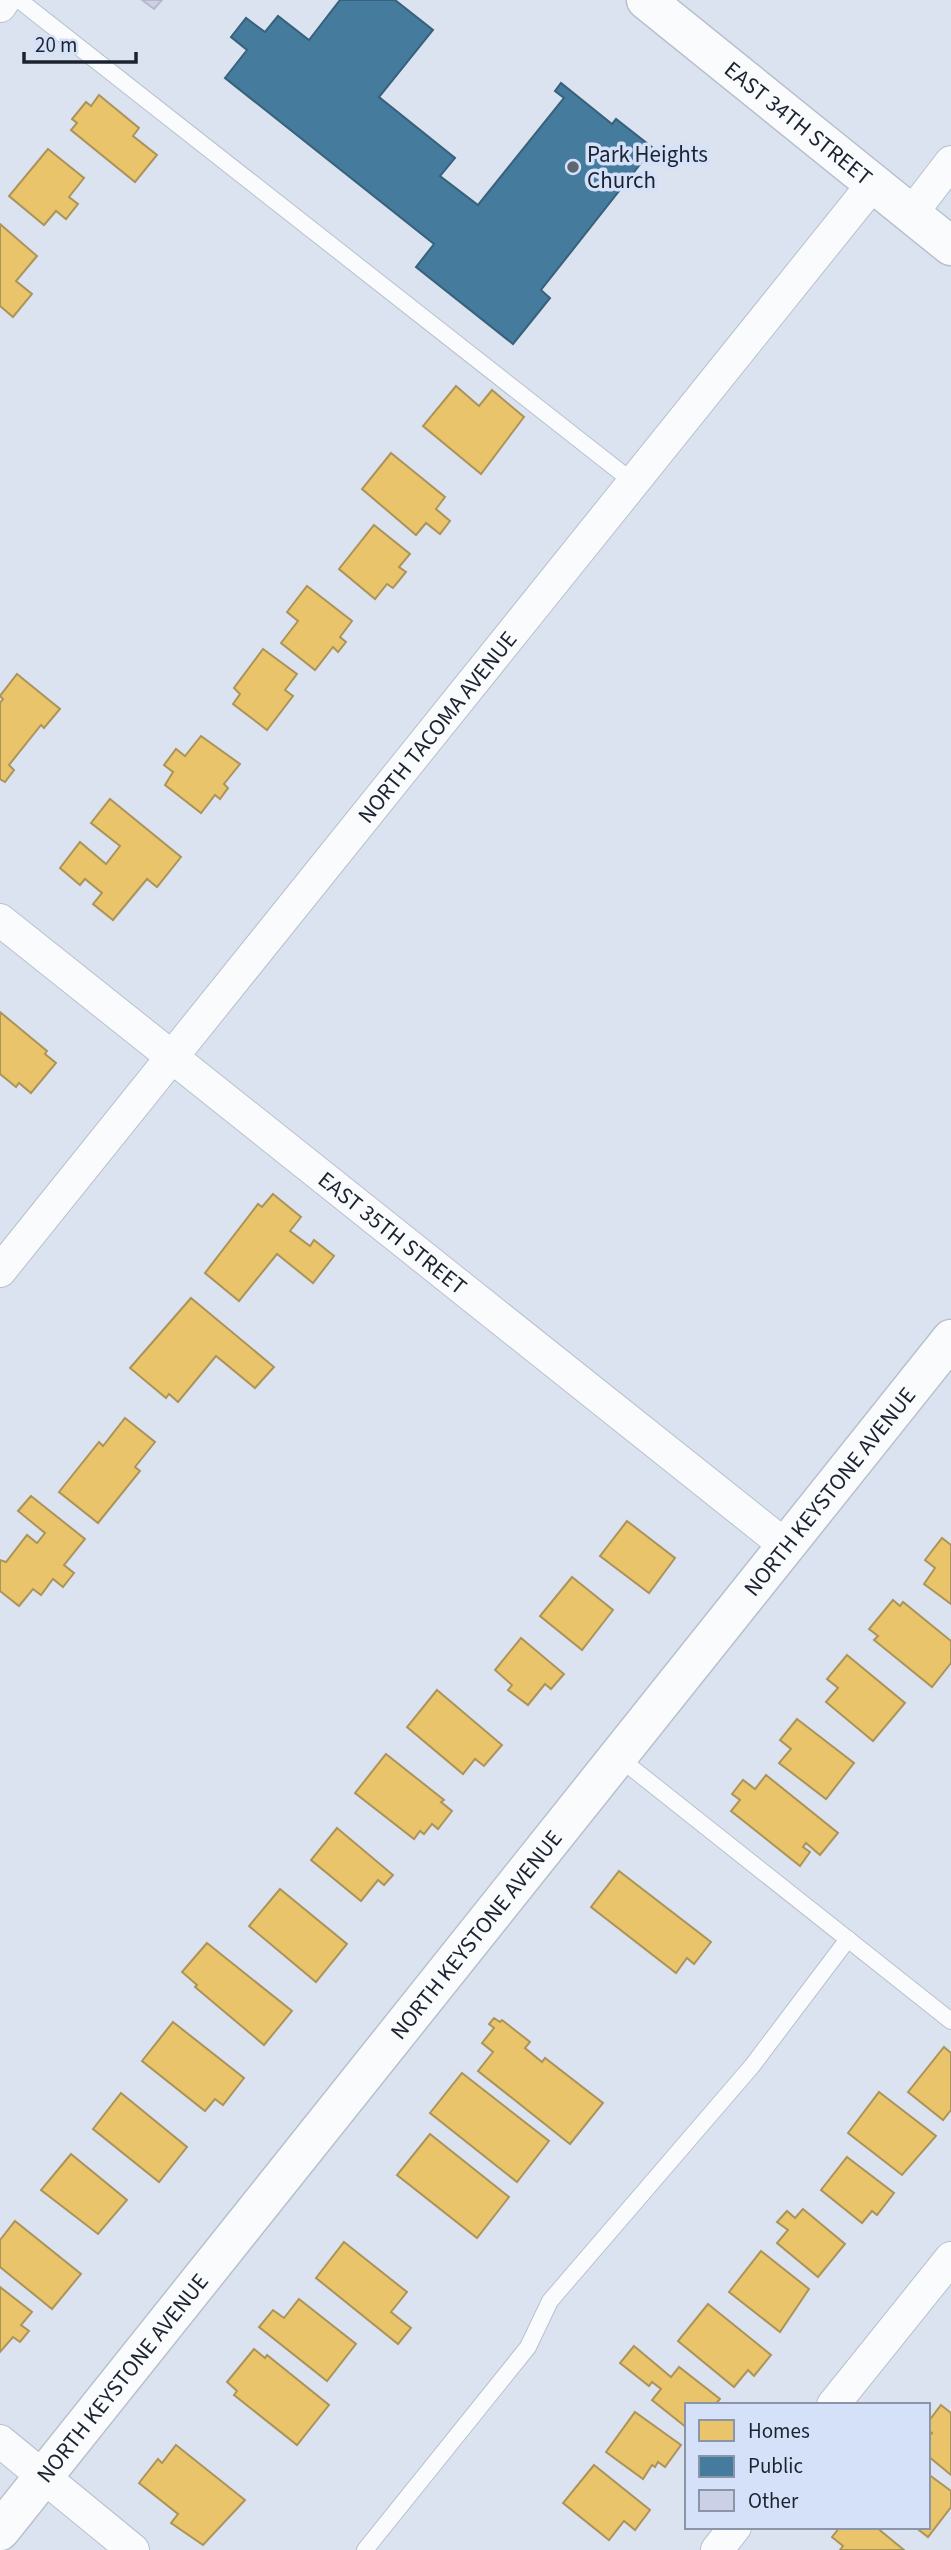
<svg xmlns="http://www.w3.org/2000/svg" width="951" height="2550" font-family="'Source Sans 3',sans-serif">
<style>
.homes{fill:#e9c46a;stroke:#ab9459;stroke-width:2}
.public{fill:#457b9d;stroke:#38617c;stroke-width:2}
.building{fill:#ccd0e6;stroke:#b5b9c6;stroke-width:2}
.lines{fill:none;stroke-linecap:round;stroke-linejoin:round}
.service-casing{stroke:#b9c0cd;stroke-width:18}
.minor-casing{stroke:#b9c0cd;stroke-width:34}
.secondary-casing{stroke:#b9c0cd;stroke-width:41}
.primary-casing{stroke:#b9c0cd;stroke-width:41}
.service{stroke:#fafbfd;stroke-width:16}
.minor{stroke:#fafbfd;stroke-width:32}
.secondary{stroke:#fafbfd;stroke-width:38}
.primary{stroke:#fafbfd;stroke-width:38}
.poi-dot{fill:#5f6673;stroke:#d4e1f8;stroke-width:2.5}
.labels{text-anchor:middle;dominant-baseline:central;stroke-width:7;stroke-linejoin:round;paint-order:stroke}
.street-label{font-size:23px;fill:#1b2330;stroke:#d4e1f8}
.poi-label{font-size:23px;fill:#1b2330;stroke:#d4e1f8;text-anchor:start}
</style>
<rect width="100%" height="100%" fill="#dce3f0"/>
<g class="homes">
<polygon points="99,95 139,128 133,136 157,155 135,182 71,130 77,123 72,119 86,102 91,106"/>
<polygon points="48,149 84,178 69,197 78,204 66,219 56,211 44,225 9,196"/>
<polygon points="0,224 37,256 16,281 32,294 13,317 0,306"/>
<polygon points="456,386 479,406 492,390 524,417 481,474 423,426"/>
<polygon points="391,453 445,497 436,509 450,521 440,534 426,523 416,535 362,489"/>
<polygon points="374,525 410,554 399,567 406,572 393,588 387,584 375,599 339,569"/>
<polygon points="307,586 352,621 340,637 346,642 338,652 333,647 315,670 281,643 298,621 287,612"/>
<polygon points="263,649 297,674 285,690 293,696 267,730 233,704 240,694 234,688"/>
<polygon points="17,674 60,709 44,728 41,725 9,765 14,770 5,782 0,779 0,703 3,699 0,696"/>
<polygon points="201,736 240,764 224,784 228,788 220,799 215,795 201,813 165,785 173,772 164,765 176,749 185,756"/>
<polygon points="110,799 181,857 157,887 147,879 113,920 93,904 102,893 85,879 80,885 60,868 80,842 106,864 120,846 91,823"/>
<polygon points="0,1012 47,1051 45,1054 56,1063 31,1093 19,1083 16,1087 0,1074"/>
<polygon points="273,1194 301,1217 290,1231 310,1246 314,1240 334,1256 313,1283 277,1254 239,1301 205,1273 258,1204 262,1207"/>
<polygon points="191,1298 274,1367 255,1388 216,1356 178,1402 169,1394 166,1398 130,1368"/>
<polygon points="125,1418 155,1442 135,1467 140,1471 98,1523 59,1492 99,1442 103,1446"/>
<polygon points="31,1496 85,1539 64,1565 74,1573 63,1587 53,1579 41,1595 33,1589 19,1606 0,1591 0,1560 6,1562 27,1535 37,1543 45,1533 18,1511"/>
<polygon points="627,1521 675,1558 649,1593 600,1556"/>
<polygon points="942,1538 951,1545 951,1604 924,1584 935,1568 925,1560"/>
<polygon points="572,1577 613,1610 582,1650 540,1616"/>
<polygon points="893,1600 900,1606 903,1602 951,1641 951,1663 932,1687 874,1640 878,1636 869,1629"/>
<polygon points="521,1638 564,1674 551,1689 545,1684 528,1705 508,1690 512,1685 495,1670"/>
<polygon points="847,1655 905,1703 873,1741 826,1702 838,1688 827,1679"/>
<polygon points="437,1690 502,1745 484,1766 475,1759 463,1774 407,1727"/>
<polygon points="797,1719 854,1763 826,1799 779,1763 791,1749 780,1740"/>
<polygon points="386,1754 444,1800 441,1802 452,1811 438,1829 432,1824 424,1834 420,1831 414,1839 355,1793"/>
<polygon points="766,1775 838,1833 820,1855 806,1843 803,1847 810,1852 800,1866 731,1811 740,1800 732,1794 743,1780 755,1789"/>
<polygon points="337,1828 393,1875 384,1885 378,1880 361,1901 311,1860"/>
<polygon points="619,1871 711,1942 694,1964 687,1958 676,1973 591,1907"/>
<polygon points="280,1889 347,1944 316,1982 249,1926"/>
<polygon points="207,1943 292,2011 264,2045 195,1987 197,1985 182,1972"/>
<polygon points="494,2018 500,2022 502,2020 530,2042 525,2048 542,2062 545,2058 603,2103 570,2144 478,2071 493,2052 482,2043 494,2028 489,2024"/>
<polygon points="173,2022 244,2078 223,2105 215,2099 205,2111 142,2061"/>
<polygon points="944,2047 951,2053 951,2110 943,2120 908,2092"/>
<polygon points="462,2073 549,2141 517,2182 430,2113"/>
<polygon points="879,2092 936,2136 902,2175 848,2133"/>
<polygon points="121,2093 187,2147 159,2182 93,2129"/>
<polygon points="430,2134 509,2197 477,2238 397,2175"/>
<polygon points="71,2154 127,2200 98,2234 41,2190"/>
<polygon points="847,2157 894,2193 877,2215 872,2211 862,2223 821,2190"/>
<polygon points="803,2209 845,2244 818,2277 777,2243 788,2230 777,2222 787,2211 795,2218"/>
<polygon points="15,2221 81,2274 52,2309 0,2267 0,2240"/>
<polygon points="344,2242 407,2292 391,2312 411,2328 398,2344 316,2278"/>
<polygon points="761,2251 809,2289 780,2332 729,2292"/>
<polygon points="0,2287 32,2312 21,2325 29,2331 20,2342 13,2337 0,2352"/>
<polygon points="299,2299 356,2344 327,2381 259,2327 273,2310 284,2318"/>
<polygon points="708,2304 771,2355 754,2376 748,2370 734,2387 678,2341"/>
<polygon points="634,2346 671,2377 679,2367 720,2399 715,2405 687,2405 687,2428 652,2400 661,2389 652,2382 649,2386 620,2363"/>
<polygon points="254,2349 265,2358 267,2355 329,2405 297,2445 234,2395 237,2391 227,2382"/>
<polygon points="941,2405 951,2413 951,2475 928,2456 928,2437 932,2433 928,2430 928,2422"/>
<polygon points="635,2412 681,2445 665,2467 658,2462 655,2467 652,2465 643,2479 606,2452"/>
<polygon points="176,2445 245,2500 203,2545 171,2523 178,2514 139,2483 158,2459 162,2463"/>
<polygon points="594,2465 650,2510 635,2530 624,2521 609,2540 563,2503"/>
<polygon points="928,2474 951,2491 951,2507 928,2537 915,2527 928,2527"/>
<polygon points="840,2527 876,2527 904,2550 840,2550 843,2546 832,2537"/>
</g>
<polygon class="public" points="340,0 395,0 433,30 379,97 455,158 440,176 478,205 564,98 555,91 561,83 612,124 616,119 653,148 541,290 550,298 513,344 416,267 434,244 225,78 247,50 231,37 246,18 265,32 278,16 309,40"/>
<polygon class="building" points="142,0 162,0 154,9"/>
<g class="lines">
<g class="service-casing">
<g id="service">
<polyline points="19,0 633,482"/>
<polyline points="618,1757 951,2021"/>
<polyline points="365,2550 528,2347 550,2301 752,2066 848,1939"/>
</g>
</g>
<g class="minor-casing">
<g id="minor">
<polyline points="0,6 4,0"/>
<polyline points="911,214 951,162"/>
<path id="s1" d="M0 920 786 1546"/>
<path id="s2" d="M0 1271 873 184"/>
<polyline points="833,2405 951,2258"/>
<polyline points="0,2441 133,2550"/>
<polyline points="717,2550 735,2527"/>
</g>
</g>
<g class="secondary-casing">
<g id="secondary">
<path id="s3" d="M646 0 951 246"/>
</g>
</g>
<g class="primary-casing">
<g id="primary">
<path id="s4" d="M0 2531 951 1339"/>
</g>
</g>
<use href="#service" class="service"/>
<use href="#minor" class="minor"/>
<use href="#secondary" class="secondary"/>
<use href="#primary" class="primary"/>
</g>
<circle class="poi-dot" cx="573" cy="167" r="7"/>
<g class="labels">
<g class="street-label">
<text stroke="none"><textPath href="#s3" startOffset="196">EAST 34TH STREET</textPath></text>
<text stroke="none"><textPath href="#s2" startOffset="698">NORTH TACOMA AVENUE</textPath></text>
<text stroke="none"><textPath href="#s1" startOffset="502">EAST 35TH STREET</textPath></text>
<text stroke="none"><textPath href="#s4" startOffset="1330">NORTH KEYSTONE AVENUE</textPath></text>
<text stroke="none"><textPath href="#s4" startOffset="763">NORTH KEYSTONE AVENUE</textPath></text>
<text stroke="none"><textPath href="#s4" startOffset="196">NORTH KEYSTONE AVENUE</textPath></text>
</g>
<g class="poi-label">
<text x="587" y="154">Park Heights<tspan x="587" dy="26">Church</tspan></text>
</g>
</g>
<rect x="685" y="2403" width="245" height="126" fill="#d4e1f8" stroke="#8a95a8" stroke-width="2"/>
<rect x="699" y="2420" width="35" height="21" fill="#e9c46a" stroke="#8a95a8" stroke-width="2"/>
<text x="748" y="2438" font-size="21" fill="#1b2330">Homes</text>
<rect x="699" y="2456" width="35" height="21" fill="#457b9d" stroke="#8a95a8" stroke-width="2"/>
<text x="748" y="2473" font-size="21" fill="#1b2330">Public</text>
<rect x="699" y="2490" width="35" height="21" fill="#ccd0e6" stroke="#8a95a8" stroke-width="2"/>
<text x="748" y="2508" font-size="21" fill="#1b2330">Other</text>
<path d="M24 52v10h112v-10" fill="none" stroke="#1b2330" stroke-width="3.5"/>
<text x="35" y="52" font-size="21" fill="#1b2330" stroke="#d4e1f8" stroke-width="5" paint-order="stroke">20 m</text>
</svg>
